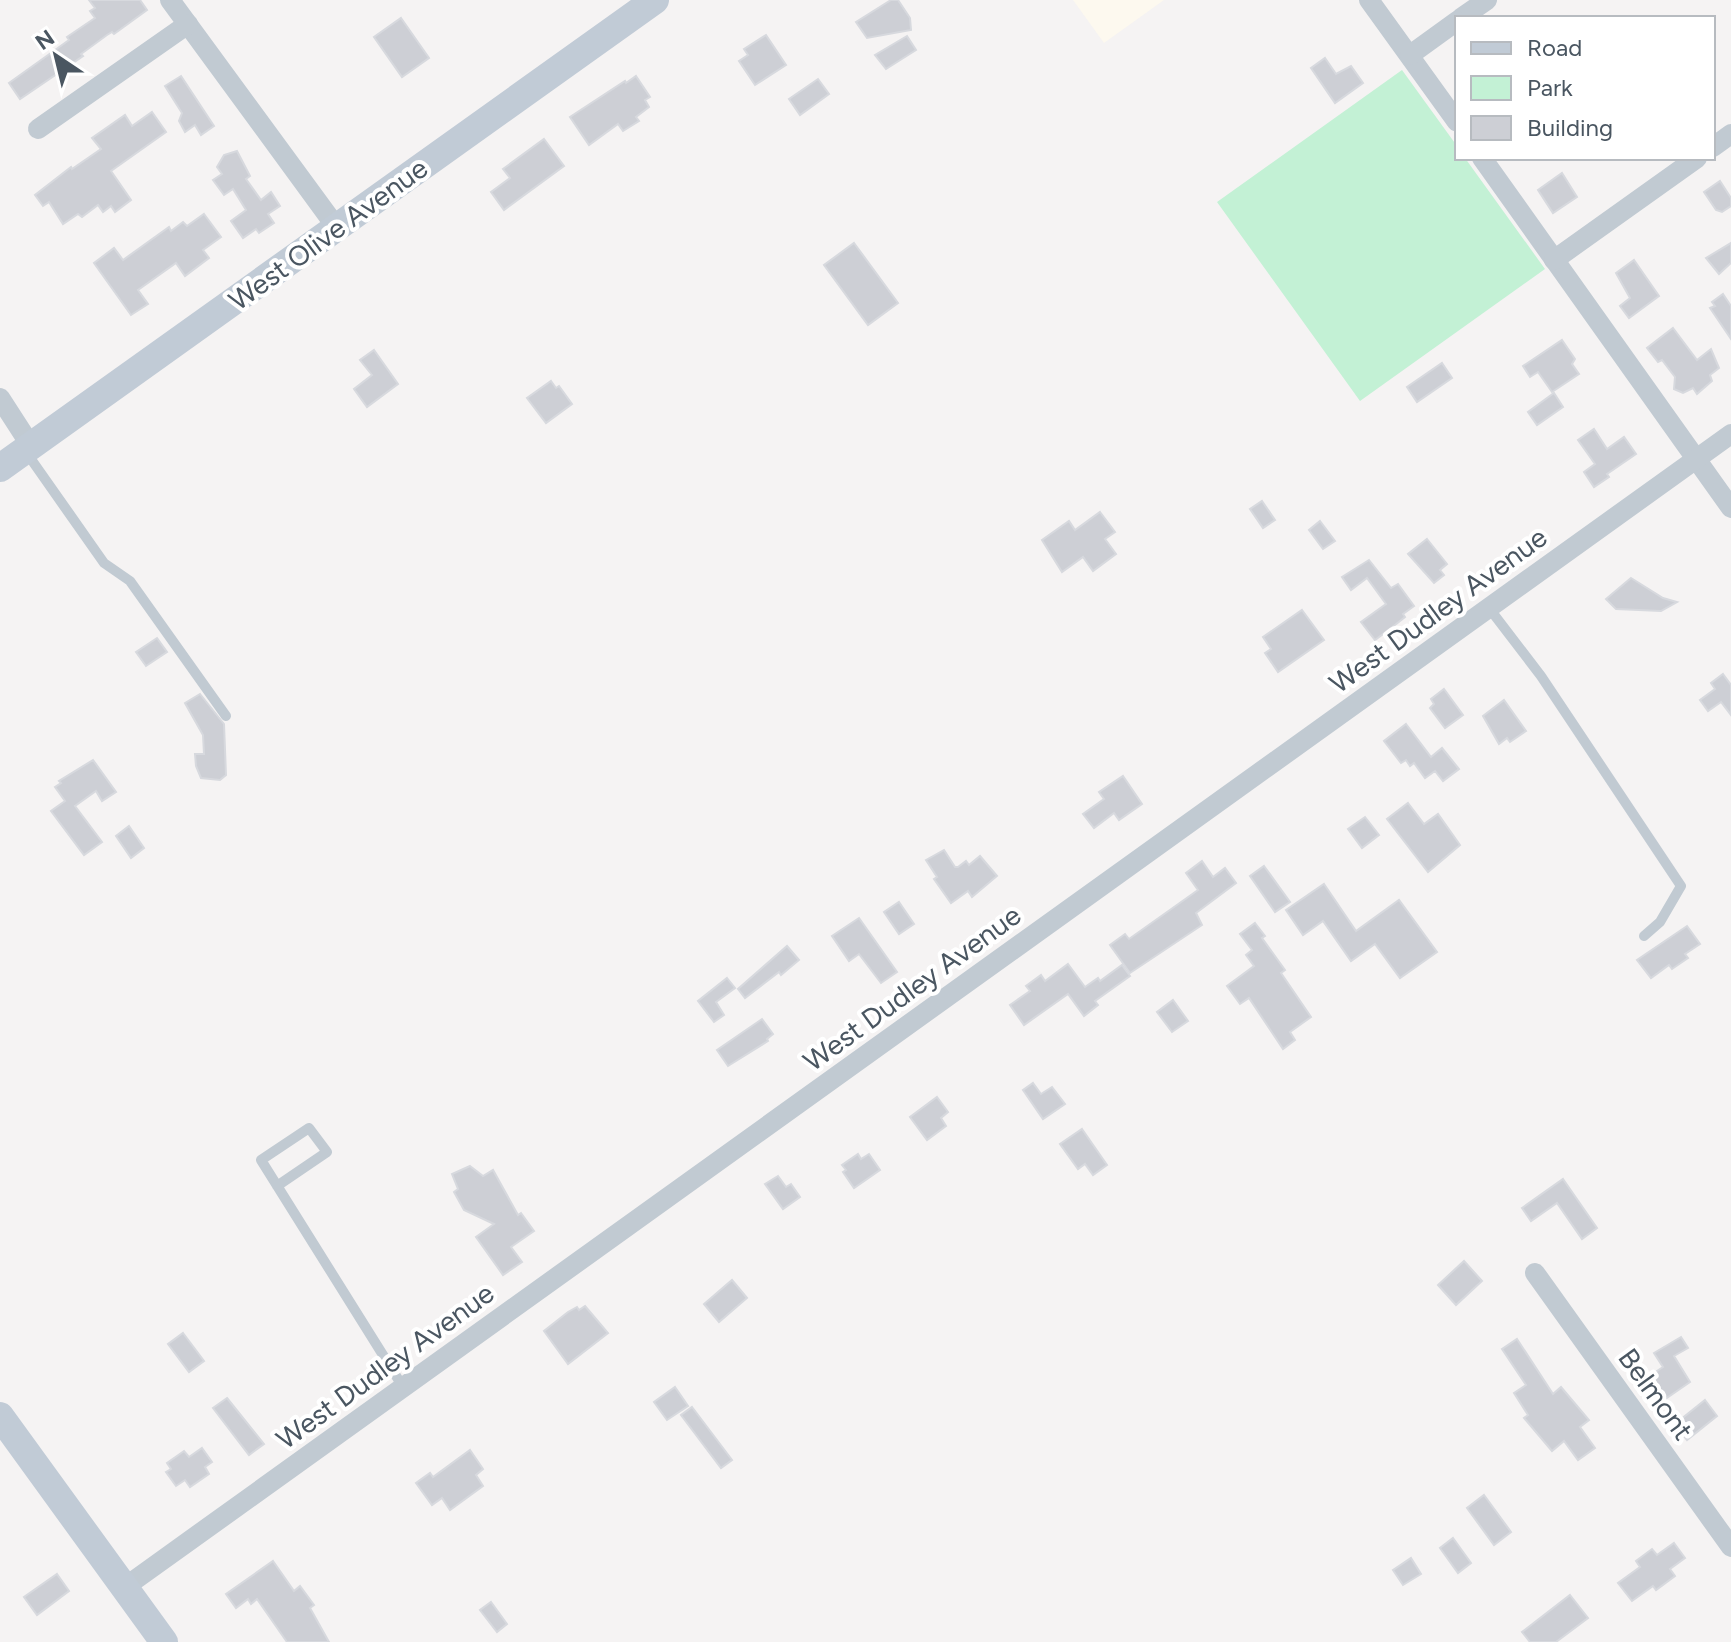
<svg xmlns="http://www.w3.org/2000/svg" width="1731" height="1642" font-family="Figtree,sans-serif">
<style>
.commercial{fill:#fdf9ef}
.green{fill:#c3f1d5}
.building{fill:#cdcfd5;stroke:#d7d9de;stroke-width:2}
.lines{fill:none;stroke-linecap:round;stroke-linejoin:round}
.lane{stroke:#c1cad2;stroke-width:10}
.street{stroke:#c1cad2;stroke-width:20}
.secondary{stroke:#c1cbd6;stroke-width:28}
.labels{text-anchor:middle;dominant-baseline:central;stroke-width:8;stroke-linejoin:round;paint-order:stroke}
.street-label{font-size:28px;fill:#4a5661;stroke:#fff}
</style>
<rect width="100%" height="100%" fill="#f5f3f3"/>
<polygon class="commercial" points="1073,0 1164,0 1104,43"/>
<polygon class="green" points="1402,70 1457,146 1457,158 1465,158 1545,269 1360,401 1217,202"/>
<g class="building">
<polygon points="89,0 140,0 147,10 114,34 112,32 107,35 81,54 83,56 20,99 9,83 69,40 67,37 95,18 90,11 95,8"/>
<polygon points="891,0 898,0 910,18 911,30 867,38 856,22"/>
<polygon points="401,18 429,58 402,77 374,37"/>
<polygon points="766,35 786,65 755,85 739,61 748,55 744,49"/>
<polygon points="907,36 916,50 886,69 875,55"/>
<polygon points="1325,58 1336,74 1351,66 1363,83 1335,103 1311,68"/>
<polygon points="181,76 214,126 201,135 195,125 185,132 179,121 182,113 165,86"/>
<polygon points="636,76 650,97 645,100 649,107 636,117 639,121 623,131 618,124 589,145 570,117 625,81 626,83"/>
<polygon points="818,79 829,94 800,115 789,99"/>
<polygon points="152,112 166,132 111,171 131,200 115,212 111,206 103,212 98,205 82,217 78,214 63,224 49,202 43,206 35,195 71,167 72,169 101,149 92,138 125,115 132,126"/>
<polygon points="544,139 564,166 504,210 491,192 510,178 503,169"/>
<polygon points="237,151 250,176 246,179 261,200 271,192 280,206 268,214 274,223 259,233 256,229 243,238 231,221 246,210 233,189 224,195 213,180 222,174 217,167 224,155"/>
<polygon points="1562,173 1577,197 1553,213 1538,190"/>
<polygon points="1720,181 1731,198 1731,206 1722,212 1716,210 1704,192"/>
<polygon points="204,214 221,237 203,250 209,258 185,276 176,263 138,290 148,304 131,315 94,263 114,248 123,260 169,227 171,231 183,222 187,226"/>
<polygon points="854,243 898,303 868,325 824,265"/>
<polygon points="1731,243 1731,263 1719,274 1706,258"/>
<polygon points="1634,260 1659,296 1629,318 1620,306 1630,298 1616,273"/>
<polygon points="1723,294 1731,306 1731,339 1710,308 1715,306 1712,302"/>
<polygon points="1673,328 1697,360 1711,349 1719,368 1710,375 1712,381 1697,394 1693,388 1683,393 1674,389 1675,377 1662,360 1658,362 1647,348"/>
<polygon points="1562,340 1575,359 1572,364 1579,374 1552,392 1538,372 1530,377 1523,366"/>
<polygon points="374,350 398,384 367,407 354,389 372,375 360,360"/>
<polygon points="1442,363 1452,378 1417,402 1407,387"/>
<polygon points="551,381 556,388 559,386 572,404 546,423 527,398"/>
<polygon points="1554,393 1563,407 1537,425 1528,412"/>
<polygon points="1594,429 1607,449 1624,437 1636,454 1607,474 1609,477 1594,487 1584,472 1595,464 1578,440"/>
<polygon points="1262,501 1275,520 1263,528 1250,509"/>
<polygon points="1100,512 1115,532 1105,539 1116,554 1093,571 1083,557 1062,572 1042,540 1069,521 1075,530"/>
<polygon points="1320,521 1335,541 1323,549 1309,530"/>
<polygon points="1427,539 1447,564 1440,570 1444,575 1434,583 1408,554"/>
<polygon points="1369,560 1391,588 1398,584 1414,606 1403,614 1405,617 1395,625 1375,640 1361,622 1386,604 1367,578 1351,590 1342,577"/>
<polygon points="1631,578 1663,598 1677,602 1661,611 1616,609 1606,599"/>
<polygon points="1302,610 1324,640 1278,672 1265,653 1271,649 1263,637"/>
<polygon points="157,638 167,652 146,666 136,652"/>
<polygon points="1723,674 1731,685 1731,715 1721,702 1708,711 1700,700 1715,689 1711,683"/>
<polygon points="1444,689 1463,715 1445,728 1430,708 1434,704 1431,699"/>
<polygon points="200,694 224,724 226,775 220,780 201,778 196,766 195,754 204,754 203,735 185,703"/>
<polygon points="1504,700 1526,731 1510,742 1507,738 1499,744 1483,716"/>
<polygon points="1406,724 1431,757 1442,748 1459,769 1443,781 1435,771 1425,778 1414,763 1410,766 1406,760 1401,763 1384,741"/>
<polygon points="93,760 116,792 102,801 96,791 75,806 102,842 84,855 51,811 65,801 55,787 61,783 59,781"/>
<polygon points="1123,776 1142,804 1119,820 1114,813 1094,828 1083,814 1104,799 1099,792"/>
<polygon points="1408,803 1424,824 1438,814 1460,845 1428,872 1387,819"/>
<polygon points="1365,817 1379,835 1362,848 1348,829"/>
<polygon points="129,826 144,848 131,858 116,836"/>
<polygon points="944,850 955,867 958,867 966,861 969,865 980,856 997,876 972,897 968,891 951,903 934,879 937,877 926,860"/>
<polygon points="1202,861 1213,877 1225,868 1236,883 1196,913 1202,925 1130,973 1110,945 1125,934 1129,939 1198,890 1186,873"/>
<polygon points="1264,866 1290,902 1275,912 1250,876"/>
<polygon points="1324,884 1356,931 1399,900 1437,952 1400,978 1375,944 1351,961 1323,921 1303,935 1286,910"/>
<polygon points="899,902 914,924 899,934 884,912"/>
<polygon points="859,918 897,972 881,983 859,954 849,961 832,936"/>
<polygon points="1255,923 1265,936 1262,938 1285,970 1281,973 1311,1017 1290,1032 1295,1040 1283,1049 1249,998 1240,1004 1227,986 1254,966 1246,955 1252,950 1240,934"/>
<polygon points="1687,926 1700,944 1685,954 1688,958 1672,969 1669,965 1651,978 1637,960"/>
<polygon points="787,946 799,960 781,975 779,972 745,998 738,989"/>
<polygon points="1068,964 1085,987 1098,978 1100,981 1122,965 1130,976 1095,1001 1098,1005 1084,1016 1068,994 1024,1025 1010,1005 1030,991 1026,986 1041,975 1045,981"/>
<polygon points="727,978 735,988 716,1002 724,1015 714,1022 698,1001"/>
<polygon points="1173,1000 1188,1021 1172,1032 1157,1012"/>
<polygon points="762,1019 773,1034 767,1039 768,1041 728,1066 717,1050"/>
<polygon points="1033,1083 1041,1094 1052,1087 1065,1104 1043,1119 1023,1090"/>
<polygon points="937,1097 948,1112 941,1118 946,1126 927,1140 910,1117"/>
<polygon points="1082,1129 1107,1165 1093,1175 1085,1164 1078,1169 1060,1144"/>
<polygon points="858,1154 861,1159 869,1154 880,1170 854,1188 843,1172 846,1170 842,1165"/>
<polygon points="470,1166 483,1176 493,1170 518,1215 521,1213 534,1231 511,1247 522,1262 503,1275 476,1237 494,1224 464,1210 454,1192 458,1189 452,1174"/>
<polygon points="778,1176 786,1187 791,1184 800,1197 783,1209 765,1184"/>
<polygon points="1563,1179 1597,1228 1582,1239 1557,1203 1531,1221 1522,1208"/>
<polygon points="1464,1261 1482,1281 1456,1305 1438,1285"/>
<polygon points="732,1280 747,1298 719,1322 704,1304"/>
<polygon points="585,1306 608,1333 568,1364 544,1331 568,1312 577,1307 579,1310"/>
<polygon points="183,1333 204,1361 189,1372 168,1344"/>
<polygon points="1681,1337 1688,1348 1674,1356 1690,1382 1655,1406 1639,1383 1663,1367 1654,1353"/>
<polygon points="1517,1339 1553,1394 1561,1387 1589,1420 1580,1427 1595,1448 1578,1460 1564,1441 1552,1451 1524,1418 1528,1415 1514,1393 1526,1385 1502,1349"/>
<polygon points="675,1387 688,1406 667,1420 654,1402"/>
<polygon points="227,1398 264,1444 249,1455 213,1408"/>
<polygon points="1705,1400 1717,1416 1687,1440 1675,1424"/>
<polygon points="692,1407 732,1460 721,1468 681,1415"/>
<polygon points="202,1448 212,1462 205,1467 209,1474 190,1487 185,1480 176,1486 166,1472 171,1469 167,1463 184,1451 189,1457"/>
<polygon points="470,1450 483,1469 476,1475 483,1486 450,1510 442,1498 432,1505 416,1483 430,1473 433,1477"/>
<polygon points="1484,1495 1511,1532 1494,1545 1467,1508"/>
<polygon points="1453,1538 1471,1563 1458,1573 1440,1548"/>
<polygon points="1674,1543 1685,1558 1670,1569 1675,1576 1656,1590 1653,1586 1632,1601 1618,1583 1640,1567 1636,1561 1652,1549 1657,1555"/>
<polygon points="1411,1558 1421,1574 1403,1585 1393,1570"/>
<polygon points="273,1561 294,1591 300,1586 314,1605 310,1608 329,1642 287,1642 257,1599 251,1604 248,1599 236,1608 226,1594"/>
<polygon points="57,1574 69,1591 37,1615 24,1597"/>
<polygon points="1570,1595 1588,1618 1556,1642 1530,1642 1522,1632"/>
<polygon points="491,1602 507,1624 497,1632 480,1610"/>
</g>
<g class="lines">
<g class="lane">
<polyline points="26,452 104,563 130,581 226,716"/>
<polyline points="1489,608 1541,676 1681,886 1660,922 1644,936"/>
<polyline points="277,1186 327,1152 309,1128 261,1160 403,1387"/>
</g>
<g class="street">
<polyline points="170,0 337,228"/>
<polyline points="1369,0 1457,122"/>
<polyline points="1461,18 1487,0"/>
<polyline points="1410,55 1457,21"/>
<polyline points="38,129 188,24"/>
<polyline points="1713,147 1731,134"/>
<polyline points="1482,158 1731,508"/>
<polyline points="1554,260 1697,158"/>
<polyline points="0,398 31,446"/>
<polyline points="1535,1273 1731,1547"/>
<polyline points="125,1587 1731,434"/>
</g>
<g class="secondary">
<polyline points="0,468 655,0"/>
<polyline points="0,1416 164,1642"/>
</g>
</g>
<g class="labels">
<g class="street-label">
<text transform="translate(328 234) rotate(-36)">West Olive Avenue</text>
<text transform="translate(1438 610) rotate(-36)">West Dudley Avenue</text>
<text transform="translate(912 988) rotate(-36)">West Dudley Avenue</text>
<text transform="translate(385 1366) rotate(-36)">West Dudley Avenue</text>
<text transform="translate(1656 1394) rotate(54)">Belmont</text>
</g>
</g>
<rect x="1455" y="16" width="260" height="144" fill="#ffffff" stroke="#b7bbc0" stroke-width="2"/>
<rect x="1471" y="42" width="40" height="12" fill="#c1cbd6" stroke="#b7bbc0" stroke-width="2"/>
<text x="1527" y="56" font-size="24" fill="#4a5661">Road</text>
<rect x="1471" y="76" width="40" height="24" fill="#c3f1d5" stroke="#b7bbc0" stroke-width="2"/>
<text x="1527" y="96" font-size="24" fill="#4a5661">Park</text>
<rect x="1471" y="116" width="40" height="24" fill="#cdcfd5" stroke="#b7bbc0" stroke-width="2"/>
<text x="1527" y="136" font-size="24" fill="#4a5661">Building</text>
<g transform="translate(56 56) rotate(325)" stroke="#ffffff" stroke-width="6" paint-order="stroke">
<path d="M0-6L14 30L0 20L-14 30Z" fill="#4a5661"/>
<text y="-12" font-size="22" font-weight="bold" text-anchor="middle" fill="#4a5661">N</text>
</g>
</svg>
